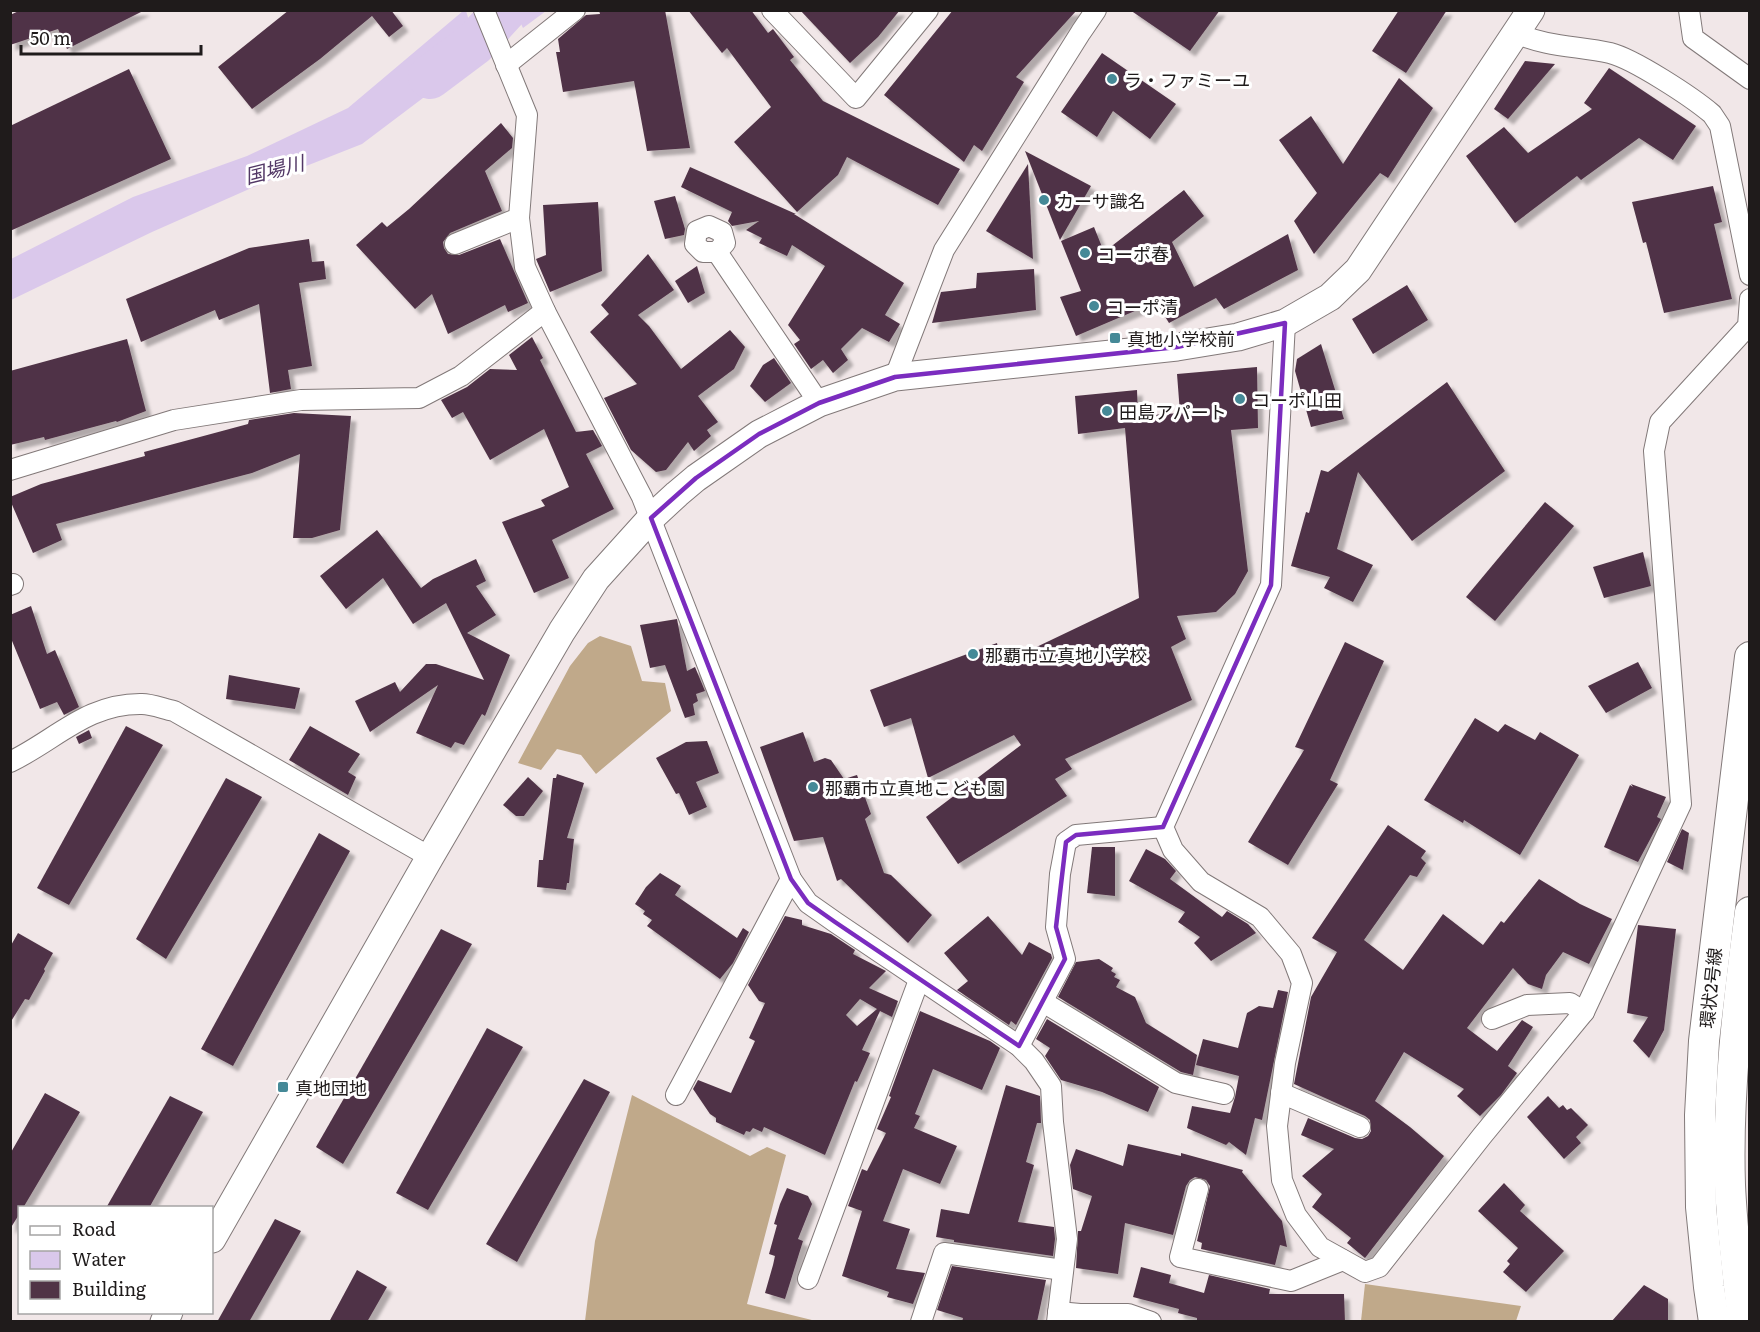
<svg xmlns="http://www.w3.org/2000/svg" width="1760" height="1332" font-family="Literata,'Noto Sans JP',serif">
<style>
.forest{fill:#c0a98a}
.water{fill:#dac8eb}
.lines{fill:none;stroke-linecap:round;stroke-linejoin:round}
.river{stroke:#dac8eb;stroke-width:44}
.building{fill:#503346;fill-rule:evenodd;filter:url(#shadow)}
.street-casing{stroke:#827979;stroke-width:22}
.secondary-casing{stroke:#827979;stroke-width:29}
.primary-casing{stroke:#827979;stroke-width:32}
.street{stroke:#fff;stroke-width:20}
.secondary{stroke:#fff;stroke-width:27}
.primary{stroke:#fff;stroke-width:30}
.marked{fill:none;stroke:#7b2cbf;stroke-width:4.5;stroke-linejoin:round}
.poi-dot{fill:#458997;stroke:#fff;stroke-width:2}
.labels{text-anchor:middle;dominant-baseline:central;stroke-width:6;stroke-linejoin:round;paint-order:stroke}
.poi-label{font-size:18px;fill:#1f1b1b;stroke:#fff;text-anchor:start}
.street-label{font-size:18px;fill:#1f1b1b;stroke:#fff}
.water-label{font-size:20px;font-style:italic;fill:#523866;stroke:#fff}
</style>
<defs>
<filter id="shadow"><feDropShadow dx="5.5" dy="5.5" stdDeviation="1.5" flood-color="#0004"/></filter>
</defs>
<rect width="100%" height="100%" fill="#f1e7e8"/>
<g class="forest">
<polygon points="600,636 631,646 642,681 665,683 671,711 596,774 581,755 557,749 541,770 518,763 570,666 588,643"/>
<polygon points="632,1095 750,1156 767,1147 786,1155 747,1304 816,1321 585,1321 595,1241"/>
<polygon points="1365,1284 1521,1306 1516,1321 1361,1321"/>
</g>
<g class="water">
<polygon points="463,11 466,11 480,55 362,144 263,183 152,232 11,300 11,259 133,197 247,156 348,108"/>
<polygon points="515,11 546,11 523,28"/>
</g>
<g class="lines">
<polyline class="river" points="430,77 474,44 505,10"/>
</g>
<g class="building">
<polygon points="21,10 145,10 67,49 58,29 10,45 10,15"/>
<polygon points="289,10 391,10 403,26 389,37 372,16 320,59 252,109 218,67"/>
<polygon points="599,10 665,10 690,148 647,151 634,81 563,92 556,52 560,52 558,39 586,15 600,14"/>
<polygon points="688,10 751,10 768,33 773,29 794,57 790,60 823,101 960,169 938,205 847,157 838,175 797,212 734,142 771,107 727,48 722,53"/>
<polygon points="800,10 900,10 878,37 850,63"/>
<polygon points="953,10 1077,10 1016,77 1024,82 982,151 974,145 964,162 884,95"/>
<polygon points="1130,10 1220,10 1190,51"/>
<polygon points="1399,10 1447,10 1406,73 1372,51"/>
<polygon points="1102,53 1176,104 1150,139 1113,111 1097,137 1061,112"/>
<polygon points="1525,61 1555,64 1508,119 1494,109"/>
<polygon points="1609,68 1696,126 1673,160 1639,138 1581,180 1577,176 1515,223 1466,156 1504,127 1528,153 1592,109 1584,103"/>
<polygon points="129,69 171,159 10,231 10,126"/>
<polygon points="1399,78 1433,108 1388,178 1380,173 1314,254 1294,221 1317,193 1279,140 1311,116 1343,164"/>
<polygon points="501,123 513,138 512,148 485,171 502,211 450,233 443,242 444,248 448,254 459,255 500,239 528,303 508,312 505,305 448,334 432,294 415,309 356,245 382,222 387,227 409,209"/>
<polygon points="1025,151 1091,186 1060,240"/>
<polygon points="1028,164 1033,259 986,231"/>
<polygon points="690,167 796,214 794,214 904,283 885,315 900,324 889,342 862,328 841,349 848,360 833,373 823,360 811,369 794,344 800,340 788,325 825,266 792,245 787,256 759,243 762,238 746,230 759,221 732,226 728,221 732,212 681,187"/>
<polygon points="1713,186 1722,222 1714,224 1732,299 1664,313 1646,242 1643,243 1632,202"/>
<polygon points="1184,190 1204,216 1172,242 1194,287 1288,234 1298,270 1224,309 1216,298 1169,323 1156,302 1076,336 1060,297 1081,291 1061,241 1094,227 1104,252"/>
<polygon points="675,196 685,229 684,235 665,239 654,201"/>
<polygon points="598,202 602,271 550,292 536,259 546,255 543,205"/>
<polygon points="309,239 312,262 324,261 326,279 299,283 312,366 288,370 291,389 270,393 259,304 219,320 215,310 141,342 126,299 249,248"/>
<polygon points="648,254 674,290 638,315 649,326 681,369 730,330 745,347 734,369 698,396 718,422 707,430 711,436 694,451 688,442 666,470 656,472 631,450 604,398 637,384 590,332 609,314 601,305"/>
<polygon points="697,266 705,293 688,303 675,281"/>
<polygon points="1034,269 1036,310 932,323 941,292 976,288 977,273"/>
<polygon points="1407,285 1428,320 1373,354 1352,319"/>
<polygon points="532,337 543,358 540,360 576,432 593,430 602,446 586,454 614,509 552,540 569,578 534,593 502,522 545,506 541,500 569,487 544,429 490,460 463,412 452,418 441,400 467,387 490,369 517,370 509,355"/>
<polygon points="127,339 146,411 117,422 116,421 45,440 44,437 10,445 10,371"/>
<polygon points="1321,344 1344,419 1311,427 1295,371 1297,359"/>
<polygon points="774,358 791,383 765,402 750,386 763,365"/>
<polygon points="1257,367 1258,428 1231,430 1248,571 1235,594 1216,612 1177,616 1186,639 1171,647 1192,700 1065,759 1072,769 1055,779 1067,796 958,864 926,817 1021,745 1014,735 928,778 911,718 884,727 870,690 997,643 1001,664 1139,598 1125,428 1078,434 1075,396 1137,390 1138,416 1180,413 1177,374"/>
<polygon points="1447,382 1505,471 1412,541 1358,472 1337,549 1373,565 1353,602 1324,588 1330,577 1291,566 1306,512 1309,513 1321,470 1328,472"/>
<polygon points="294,413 351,416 340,530 312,538 293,538 300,454 252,473 56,524 62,540 33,553 10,500 10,497 41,484 145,456 144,452 248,424 249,420"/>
<polygon points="1545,502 1574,526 1495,621 1466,597"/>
<polygon points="377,530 421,588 433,579 476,559 486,581 476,586 496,615 467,633 510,655 485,716 482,714 464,745 455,742 451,748 416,733 438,685 370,732 355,701 395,682 400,692 426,664 436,664 484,680 446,603 413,624 383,578 346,609 320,576"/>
<polygon points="1643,552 1651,586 1604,598 1593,567"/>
<polygon points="31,606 47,654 55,650 79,707 64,715 57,702 40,709 10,636 10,615"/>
<polygon points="677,619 687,671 695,667 705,691 696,694 698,701 693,704 695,715 685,718 665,665 650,668 640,625"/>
<polygon points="1345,642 1384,661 1330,780 1338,784 1288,865 1248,842 1304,750 1295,747"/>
<polygon points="1638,662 1652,688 1606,713 1588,686"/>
<polygon points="229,675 300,688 295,709 226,699"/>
<polygon points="1475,718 1498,732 1505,724 1535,740 1540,732 1579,755 1520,855 1464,820 1463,823 1424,800"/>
<polygon points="126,726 163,745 69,905 37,888"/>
<polygon points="310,726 360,754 348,772 356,777 348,795 289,760"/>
<polygon points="89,730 92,738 79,744 76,737"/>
<polygon points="803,732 814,762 825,758 831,760 844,779 857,775 871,814 865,819 884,873 891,875 932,915 908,943 841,879 837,881 823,837 794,841 760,747"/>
<polygon points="707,741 719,773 696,782 707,807 689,815 679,793 676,794 656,758 686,742"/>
<polygon points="557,774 584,783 567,838 574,839 569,883 567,883 566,890 537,887 539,860 543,860 553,778 556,778"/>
<polygon points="528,777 543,791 524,816 516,816 503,805"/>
<polygon points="226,778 262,797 166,959 136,939"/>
<polygon points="1631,784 1666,797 1657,817 1661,819 1638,862 1604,847 1630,785 1633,787"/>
<polygon points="1388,825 1426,851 1421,858 1426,863 1417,877 1410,875 1364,940 1403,970 1443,914 1483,945 1501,921 1504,923 1539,879 1580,904 1612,919 1589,964 1563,952 1546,975 1542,989 1528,984 1513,968 1467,1028 1497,1051 1522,1020 1533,1027 1508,1066 1517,1073 1501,1095 1480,1116 1457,1096 1464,1089 1404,1052 1375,1101 1410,1127 1444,1156 1365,1258 1347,1243 1351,1238 1312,1207 1322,1194 1302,1176 1334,1149 1301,1135 1308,1118 1355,1138 1362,1139 1368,1136 1371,1131 1370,1120 1365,1116 1294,1084 1311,997 1337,952 1312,938"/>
<polygon points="1682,829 1689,833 1683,870 1667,862"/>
<polygon points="319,833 350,851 233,1066 201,1049"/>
<polygon points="1092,847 1115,847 1115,896 1087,893"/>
<polygon points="1146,849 1165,859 1176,871 1170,879 1222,917 1227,911 1248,924 1256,933 1211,961 1194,943 1200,937 1178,922 1185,912 1129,881"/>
<polygon points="660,873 681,886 675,895 737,938 743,928 749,932 733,963 720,979 647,926 652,920 643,914 645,911 635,904 646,887"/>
<path d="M785 916 802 920V925L831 934 855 950 853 954 886 971 869 988 898 1001 892 1017 880 1011 862 1050 870 1053 857 1082 855 1081 825 1155 764 1127 762 1132 753 1128 750 1132 746 1131 744 1135 716 1122V1118L710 1114 693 1089 698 1080 731 1093 755 1041 749 1038 765 1003 759 1001 748 985ZM860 999 877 1009 857 1026 846 1015Z"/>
<polygon points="988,916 1022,955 1029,942 1051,954 1052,958 1016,1025 1011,1021 1009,1025 957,990 968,981 944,953"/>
<polygon points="1638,925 1676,929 1664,1030 1649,1058 1633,1041 1648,1017 1627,1013"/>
<polygon points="441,929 472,944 343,1164 316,1147"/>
<polygon points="18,933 53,953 44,969 45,971 29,1000 25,999 10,1023 10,947"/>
<polygon points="1099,959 1113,968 1111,971 1116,974 1114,977 1120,980 1116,987 1135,997 1146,1023 1197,1055 1193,1075 1181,1072 1058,997 1076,962"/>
<polygon points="1278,990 1288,992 1262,1120 1255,1118 1246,1155 1229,1142 1226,1145 1187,1128 1192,1106 1230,1113 1235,1097 1239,1076 1196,1065 1203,1039 1238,1048 1247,1013 1259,1006 1273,1008"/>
<polygon points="920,1011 990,1041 1000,1048 982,1090 933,1069 915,1114 920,1116 914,1128 957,1146 940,1184 903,1169 883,1221 910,1229 896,1269 925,1273 913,1304 887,1297 889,1292 842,1276 862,1211 848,1206 862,1169 867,1171 886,1133 877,1129 891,1097 889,1096"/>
<polygon points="1047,1019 1159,1087 1148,1112 1102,1092 1061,1080 1045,1056 1050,1048 1036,1039"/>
<polygon points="487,1028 523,1047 428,1210 396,1193"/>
<polygon points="584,1079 610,1092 517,1262 486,1244"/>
<polygon points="1006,1085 1040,1096 1041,1123 1037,1123 1026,1162 1034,1165 1018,1222 1054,1227 1055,1239 1053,1256 954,1242 954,1240 936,1237 941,1209 969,1214"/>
<polygon points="45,1093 80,1112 23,1208 20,1208 20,1213 10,1229 10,1154"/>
<polygon points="170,1096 203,1112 149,1208 106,1208"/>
<polygon points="1548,1096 1559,1108 1563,1105 1567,1110 1571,1108 1588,1125 1576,1137 1581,1143 1564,1159 1527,1117"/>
<polygon points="1128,1144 1181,1156 1181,1153 1243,1170 1242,1172 1282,1221 1287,1247 1280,1245 1275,1265 1201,1249 1202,1243 1197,1241 1210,1186 1206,1180 1195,1177 1190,1180 1186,1186 1173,1235 1125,1223 1118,1274 1076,1268 1078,1231 1081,1231 1092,1196 1073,1189 1070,1165 1076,1149 1123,1166"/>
<polygon points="1504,1183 1525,1205 1520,1211 1564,1251 1526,1292 1503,1272 1510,1264 1507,1261 1518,1248 1478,1211"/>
<polygon points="787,1188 808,1196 812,1204 798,1239 803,1241 785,1299 765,1293 773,1265 775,1256 769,1254 777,1225 774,1224 780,1204"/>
<polygon points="275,1219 301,1231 249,1322 217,1322"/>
<polygon points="952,1266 1046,1280 1037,1322 962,1322 963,1318 937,1310"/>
<polygon points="1141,1267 1171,1275 1169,1283 1204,1293 1209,1275 1270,1289 1269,1294 1344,1294 1345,1322 1205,1322 1197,1320 1197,1318 1178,1313 1179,1309 1133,1297"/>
<polygon points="357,1270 387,1287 367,1322 329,1322"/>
<polygon points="1644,1285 1668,1299 1668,1322 1611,1322"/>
</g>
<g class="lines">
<g class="street-casing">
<g id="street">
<polyline points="484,10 527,115 519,218 525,267 545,311 642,497 791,879 808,903 835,922 1019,1046 1034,1061 1051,1086 1053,1122 1067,1239 1057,1322"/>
<polyline points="772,10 856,98 928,10"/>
<polyline points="1689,10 1693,38 1750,79"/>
<path d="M1516 33C1546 47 1578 46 1610 53 1634 59 1692 97 1712 114L1720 126 1750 275"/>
<polyline points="506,65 575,10"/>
<polyline points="455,244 519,218"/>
<polyline points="717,252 725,243 722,232 709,226 697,231 695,244 703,252 717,252 819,403"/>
<polyline points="1285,323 1271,585 1163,827 1173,850 1201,882 1260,917 1291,954 1302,983 1285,1063 1277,1126 1282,1180 1296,1215 1320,1247 1365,1272 1379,1267 1482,1136 1584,1012 1681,804 1654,451 1660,422 1748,326 1750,299"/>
<polyline points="895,377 944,250 1081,32 1096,10"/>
<polyline points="10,470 174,420 301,400 419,398 461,376 545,311"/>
<polyline points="10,585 13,584"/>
<path d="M10 762C56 740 87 703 142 704 152 704 164 709 174 711L430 857"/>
<polyline points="1043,1002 1176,1083 1224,1094"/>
<polyline points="1492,1019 1527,1005 1570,1003 1584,1012"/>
<polyline points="1019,1046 1065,959 1056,927 1060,874 1066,842 1076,835 1163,827"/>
<polyline points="1281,1093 1360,1127"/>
<polyline points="676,1095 791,879"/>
<polyline points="1198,1189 1180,1257 1291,1281 1343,1260"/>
<polyline points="808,1279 919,980"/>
<polyline points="1058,1312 1080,1314 1128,1314 1151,1322"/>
<polyline points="921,1322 944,1253 1063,1270"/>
</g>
</g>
<g class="secondary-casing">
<g id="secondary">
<polyline points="212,1239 430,857 562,631 596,579 651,518 677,494 696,478 759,434 819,403 895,377 1177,347 1238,337 1285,323 1330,297 1358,270 1531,10"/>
<polyline points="164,1322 169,1312"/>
</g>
</g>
<g class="primary-casing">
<g id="primary">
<polyline points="1714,1322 1709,1287 1701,1207 1700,1115 1704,1041 1750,657"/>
<path d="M1743 1322C1738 1276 1732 1231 1730 1185 1727 1094 1738 1002 1750 912"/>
</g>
</g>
<use href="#street" class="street"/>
<use href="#secondary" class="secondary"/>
<use href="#primary" class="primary"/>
</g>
<path class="marked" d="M1285 323 1271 585 1163 827 1076 835 1066 842 1056 927 1065 959 1019 1046 835 922 808 903 791 879 651 518 696 478 759 434 819 403 895 377 1177 347Z"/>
<g class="poi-dot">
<circle cx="1112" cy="79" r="6"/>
<circle cx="1044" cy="200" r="6"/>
<circle cx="1085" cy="253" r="6"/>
<circle cx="1094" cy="306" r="6"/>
<rect x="1109" y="332" width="12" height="12" rx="3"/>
<circle cx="1240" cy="399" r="6"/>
<circle cx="1107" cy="411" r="6"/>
<circle cx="973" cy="654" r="6"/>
<circle cx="813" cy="787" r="6"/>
<rect x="277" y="1081" width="12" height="12" rx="3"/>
</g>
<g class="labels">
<g class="poi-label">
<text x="1124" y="79">ラ・ファミーユ</text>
<text x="1056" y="200">カーサ識名</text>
<text x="1097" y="253">コーポ春</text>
<text x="1106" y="306">コーポ清</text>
<text x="1127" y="338">真地小学校前</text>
<text x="1252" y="399">コーポ山田</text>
<text x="1119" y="411">田島アパート</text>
<text x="985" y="654">那覇市立真地小学校</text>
<text x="825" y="787">那覇市立真地こども園</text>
<text x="295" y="1087">真地団地</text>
</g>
<g class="street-label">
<text transform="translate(1710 988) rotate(-84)">環状2号線</text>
</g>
<g class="water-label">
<text transform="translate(274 168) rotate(-14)">国場川</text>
</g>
</g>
<rect width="1760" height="1332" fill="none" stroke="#1f1b1b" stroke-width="24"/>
<rect x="18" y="1206" width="195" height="108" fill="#ffffff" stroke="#a5a4a4" stroke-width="1.5"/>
<rect x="30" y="1226" width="30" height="9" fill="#ffffff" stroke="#a5a4a4" stroke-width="1.5"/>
<text x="72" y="1236" font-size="18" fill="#1f1b1b">Road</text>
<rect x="30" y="1251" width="30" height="18" fill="#dac8eb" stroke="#a5a4a4" stroke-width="1.5"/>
<text x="72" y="1266" font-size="18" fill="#1f1b1b">Water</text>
<rect x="30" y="1281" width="30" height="18" fill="#503346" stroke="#a5a4a4" stroke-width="1.5"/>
<text x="72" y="1296" font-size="18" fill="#1f1b1b">Building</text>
<path d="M21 45v9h180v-9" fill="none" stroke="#1f1b1b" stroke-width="3"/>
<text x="30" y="45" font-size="18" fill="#1f1b1b" stroke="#ffffff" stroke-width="4.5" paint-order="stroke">50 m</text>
</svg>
